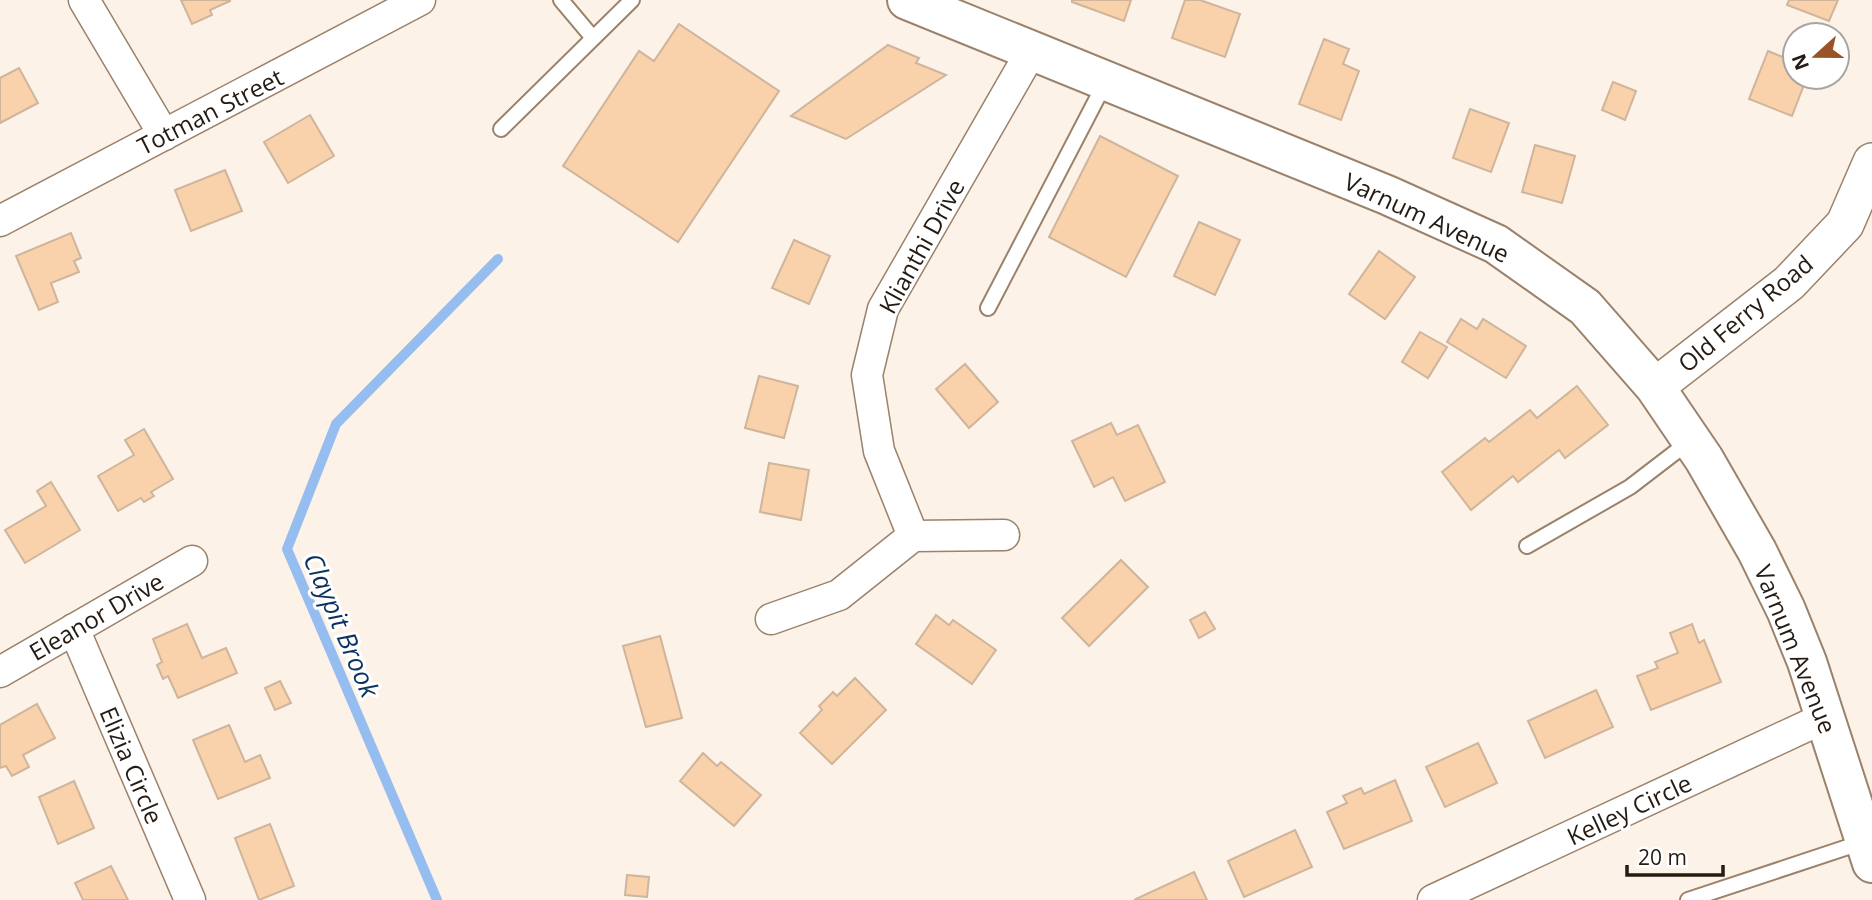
<svg xmlns="http://www.w3.org/2000/svg" width="1872" height="900" font-family="'Open Sans',sans-serif">
<style>
.lines{fill:none;stroke-linecap:round;stroke-linejoin:round}
.stream{stroke:#96bdf0;stroke-width:10}
.building{fill:#f9d1ab;stroke:#ceb59c;stroke-width:2}
.service-casing{stroke:#9a826b;stroke-width:18}
.minor-casing{stroke:#9a826b;stroke-width:33}
.tertiary-casing{stroke:#9a826b;stroke-width:40}
.secondary-casing{stroke:#9a826b;stroke-width:42}
.service{stroke:#fff;stroke-width:14}
.minor{stroke:#fff;stroke-width:30}
.tertiary{stroke:#fff;stroke-width:37}
.secondary{stroke:#fff;stroke-width:38}
.labels{text-anchor:middle;dominant-baseline:central;stroke-width:6;stroke-linejoin:round;paint-order:stroke}
.street-label{font-size:24px;fill:#251b12;stroke:#fff}
.water-label{font-size:26px;font-style:italic;fill:#0a325f;stroke:#fff}
</style>
<rect width="100%" height="100%" fill="#fdf2e8"/>
<g class="lines">
<polyline class="stream" points="437,900 287,549 336,424 498,259"/>
</g>
<g class="building">
<polygon points="181,0 230,0 230,1 210,10 212,15 192,24"/>
<polygon points="1072,0 1131,0 1124,21 1072,2"/>
<polygon points="1185,0 1200,0 1240,14 1225,57 1172,38"/>
<polygon points="1789,0 1838,0 1829,21 1787,5"/>
<polygon points="679,24 779,91 678,242 563,166 639,51 654,61"/>
<polygon points="1324,39 1349,49 1343,64 1359,71 1341,120 1299,104"/>
<polygon points="888,45 919,58 916,63 946,75 846,139 791,116"/>
<polygon points="1768,51 1795,62 1795,77 1807,77 1792,116 1749,99"/>
<polygon points="19,68 38,103 0,123 0,78"/>
<polygon points="1613,82 1636,91 1625,120 1602,110"/>
<polygon points="1470,109 1509,123 1491,172 1453,158"/>
<polygon points="310,115 334,156 288,183 264,142"/>
<polygon points="1100,136 1178,176 1126,277 1049,237"/>
<polygon points="1535,145 1575,156 1562,203 1522,192"/>
<polygon points="225,170 242,211 191,231 175,190"/>
<polygon points="1199,222 1240,240 1215,295 1174,276"/>
<polygon points="71,233 81,258 74,261 79,272 51,283 58,302 39,310 16,256"/>
<polygon points="794,240 830,256 809,304 772,288"/>
<polygon points="1379,251 1415,277 1385,319 1349,294"/>
<polygon points="1461,319 1477,329 1483,319 1526,346 1506,378 1447,342"/>
<polygon points="1420,332 1447,347 1428,378 1402,362"/>
<polygon points="965,364 998,402 969,428 936,389"/>
<polygon points="759,376 798,386 784,438 745,428"/>
<polygon points="1577,386 1608,425 1565,458 1559,450 1518,482 1513,476 1471,510 1442,472 1485,438 1489,442 1530,410 1537,418"/>
<polygon points="1111,423 1117,435 1138,425 1165,482 1125,501 1113,477 1094,487 1072,441"/>
<polygon points="144,429 173,479 151,492 154,496 144,502 141,498 118,511 98,476 134,455 125,440"/>
<polygon points="769,463 809,470 801,520 760,512"/>
<polygon points="51,482 80,530 25,563 5,530 46,506 37,491"/>
<polygon points="1121,560 1148,587 1089,646 1062,618"/>
<polygon points="1205,612 1215,629 1199,638 1190,620"/>
<polygon points="936,615 949,625 953,620 996,650 972,684 916,644"/>
<polygon points="187,624 202,658 226,648 237,673 178,698 168,676 163,679 157,665 162,662 153,639"/>
<polygon points="1692,624 1699,643 1704,640 1721,682 1651,710 1637,676 1658,668 1655,662 1678,653 1670,633"/>
<polygon points="660,636 682,718 646,727 623,646"/>
<polygon points="855,678 886,710 832,764 800,733 822,710 819,706 833,692 837,696"/>
<polygon points="280,681 291,703 275,710 265,688"/>
<polygon points="1596,690 1613,727 1545,758 1528,721"/>
<polygon points="37,704 55,738 23,755 29,767 12,776 6,766 0,768 0,725"/>
<polygon points="229,725 245,762 260,755 270,778 218,799 193,740"/>
<polygon points="1478,743 1497,783 1445,807 1426,767"/>
<polygon points="703,753 717,766 721,762 761,795 734,826 680,781"/>
<polygon points="1395,780 1412,821 1344,849 1327,812 1347,803 1343,796 1361,788 1364,794"/>
<polygon points="74,781 94,828 58,844 39,797"/>
<polygon points="270,824 294,886 259,900 235,838"/>
<polygon points="1295,830 1312,867 1244,897 1228,861"/>
<polygon points="111,866 128,900 83,900 75,883"/>
<polygon points="1194,872 1207,900 1134,900"/>
<polygon points="627,875 649,877 647,897 625,895"/>
</g>
<g class="lines">
<g class="service-casing">
<g id="service">
<polyline points="561,0 593,38"/>
<polyline points="501,129 632,0"/>
<polyline points="988,308 1105,83"/>
<polyline points="1527,546 1630,487 1690,441"/>
<polyline points="1688,900 1863,842"/>
</g>
</g>
<g class="minor-casing">
<g id="minor">
<polyline points="84,0 164,135"/>
<polyline points="0,221 420,0"/>
<polyline points="913,536 879,451 867,375 883,309 1032,50"/>
<polyline points="771,619 839,595 913,536 1004,535"/>
<polyline points="74,629 190,900"/>
<polyline points="0,672 192,561"/>
<polyline points="1433,900 1826,717"/>
</g>
</g>
<g class="tertiary-casing">
<polyline id="tertiary" points="1655,387 1789,283 1845,224 1872,162"/>
</g>
<g class="secondary-casing">
<polyline id="secondary" points="907,0 1387,195 1496,244 1585,307 1655,387 1704,459 1757,551 1786,610 1807,662 1872,863"/>
</g>
<use href="#service" class="service"/>
<use href="#minor" class="minor"/>
<use href="#tertiary" class="tertiary"/>
<use href="#secondary" class="secondary"/>
</g>
<g class="labels">
<g class="street-label">
<text transform="translate(210 111) rotate(-27)">Totman Street</text>
<text transform="translate(1427 217) rotate(25)">Varnum Avenue</text>
<text transform="translate(921 246) rotate(-61)">Klianthi Drive</text>
<text transform="translate(1745 313) rotate(-40)">Old Ferry Road</text>
<text transform="translate(96 616) rotate(-30)">Eleanor Drive</text>
<text transform="translate(1796 649) rotate(68)">Varnum Avenue</text>
<text transform="translate(132 765) rotate(67)">Elizia Circle</text>
<text transform="translate(1629 809) rotate(-25)">Kelley Circle</text>
</g>
<g class="water-label">
<text transform="translate(342 625) rotate(67)">Claypit Brook</text>
</g>
</g>
<g transform="translate(1816 56) rotate(249)"><circle r="33" fill="#ffffff" stroke="#a8a4a0" stroke-width="2"/>
<path d="M0-5L12 26L0 18L-12 26Z" fill="#985327"/>
<text y="-10" font-size="19" font-weight="bold" text-anchor="middle" fill="#251b12">N</text>
</g>
<path d="M1627 865v10h96v-10" fill="none" stroke="#251b12" stroke-width="3.5"/>
<text x="1638" y="865" font-size="21" fill="#251b12" stroke="#ffffff" stroke-width="5" paint-order="stroke">20 m</text>
</svg>
